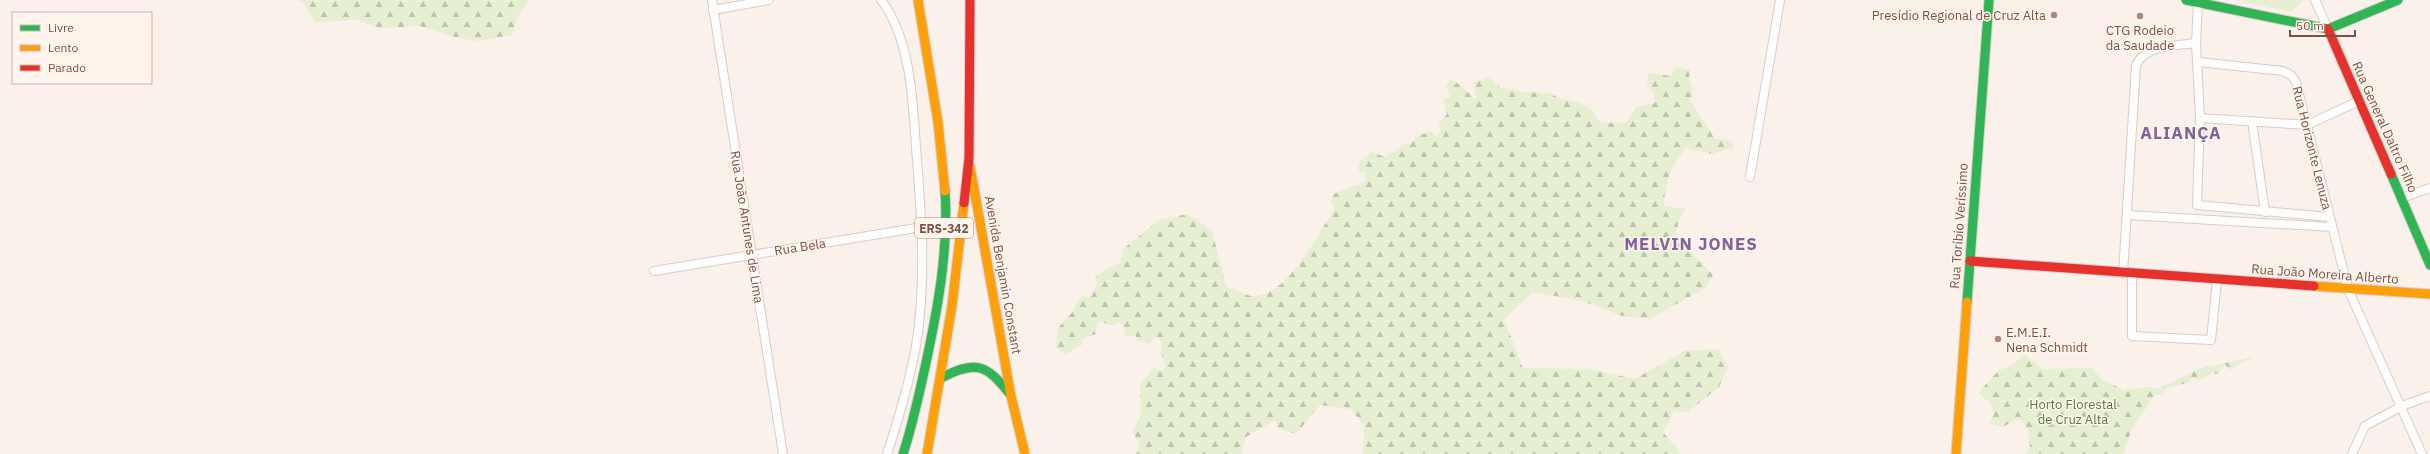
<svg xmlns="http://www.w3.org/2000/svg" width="2430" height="454" font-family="'IBM Plex Sans',sans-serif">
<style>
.forest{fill:url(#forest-firs)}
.pitch{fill:#e7efd3}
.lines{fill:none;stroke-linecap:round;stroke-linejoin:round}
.street-casing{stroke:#d8ccc6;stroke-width:10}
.fast-casing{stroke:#d9cec8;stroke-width:11}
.slow-casing{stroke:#d9cec8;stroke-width:11}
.jam-casing{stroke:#d9cec8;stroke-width:11}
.street{stroke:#fefdfc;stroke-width:8}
.fast{stroke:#30b455;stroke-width:9}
.slow{stroke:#ff9f0a;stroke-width:9}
.jam{stroke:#e5322d;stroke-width:9}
.poi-dot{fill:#a68a7f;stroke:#fff5ec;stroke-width:1.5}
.labels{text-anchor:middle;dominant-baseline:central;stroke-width:3;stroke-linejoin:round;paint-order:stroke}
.shield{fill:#fff5ec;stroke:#a28378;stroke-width:1}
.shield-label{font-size:12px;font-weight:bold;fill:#7a5246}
.poi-label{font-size:13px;fill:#7a5246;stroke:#fff5ec;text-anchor:end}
.street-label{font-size:13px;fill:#7a5246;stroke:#fff5ec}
.park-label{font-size:13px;fill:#557b3a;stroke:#fff5ec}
.district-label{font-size:17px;font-weight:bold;letter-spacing:1px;fill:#82619e;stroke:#fff5ec}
</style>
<defs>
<pattern id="forest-firs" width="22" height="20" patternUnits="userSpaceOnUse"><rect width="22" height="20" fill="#e7efd3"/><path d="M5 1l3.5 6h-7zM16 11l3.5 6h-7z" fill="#c0c4ad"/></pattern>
</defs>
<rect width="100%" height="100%" fill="#f9f1ea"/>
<g class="forest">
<polygon points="298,0 529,0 518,16 512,35 476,41 450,36 420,26 380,28 357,20 315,22 305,5"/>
<path d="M1675 67 1690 70 1689 77 1693 91 1690 100 1715 139 1732 141 1734 147 1713 154 1685 148C1671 168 1665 180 1664 206L1686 209 1679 219 1676 235 1713 275 1707 287 1650 319 1622 316 1583 301 1533 292 1504 319 1523 368 1589 369 1635 379 1684 351 1719 349 1728 367 1719 387 1688 412 1674 411 1663 432 1681 454H1363L1364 426 1351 409 1320 405 1296 434 1277 428 1275 420 1246 437 1241 454H1136L1140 444 1132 431 1141 416 1140 385 1154 367 1161 371 1166 367 1161 353 1162 343 1158 337 1148 343 1138 341 1135 335 1126 336 1124 327 1120 322 1113 326 1101 322 1097 325 1096 334 1083 338 1081 345 1067 354 1060 352 1056 347 1058 328 1075 309 1077 302 1082 297 1092 296 1097 283 1095 277 1108 268 1121 263 1122 250 1159 220 1187 214 1212 231 1226 286C1234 289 1244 295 1252 296 1288 297 1316 236 1334 210L1331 202 1334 194C1345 188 1355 188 1366 181L1365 172H1359L1358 163 1372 152 1385 157 1404 144H1411L1417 136 1432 131 1436 136 1441 130 1438 125 1447 114 1443 99 1450 97 1446 86 1450 79 1462 86 1476 101 1474 82 1489 77 1500 87 1526 92 1550 93 1560 99 1576 101 1591 109 1600 122 1626 123 1636 107 1655 103 1654 92 1647 86 1648 73 1671 76Z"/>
<polygon points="2024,354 2043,369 2091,368 2103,380 2124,390 2145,387 2160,388 2200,368 2254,357 2229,370 2225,364 2218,374 2212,373 2203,379 2191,378 2189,382 2166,389 2162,396 2158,394 2154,396 2132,429 2123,454 2025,454 2030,448 2028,429 2019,418 2003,427 1990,424 1994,413 1989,402 1978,393 1999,370 2011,366"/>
</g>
<polygon class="pitch" points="2233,0 2305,0 2290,12"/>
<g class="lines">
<g class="street-casing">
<g id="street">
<polyline points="712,0 783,454"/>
<path d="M881 0C913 41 913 111 917 161 922 221 926 285 916 346 909 383 899 418 887 454"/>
<polyline points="2315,0 2328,29"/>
<polyline points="2198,3 2196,43 2200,118 2197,205 2329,217"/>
<polyline points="713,10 769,0"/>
<polyline points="2198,62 2283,71 2291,75 2296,82 2348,289 2422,454"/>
<polyline points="2200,118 2307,125 2359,101"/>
<polyline points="2252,121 2265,212"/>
<polyline points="1750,177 1780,0"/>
<polyline points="2402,198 2430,188"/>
<polyline points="2127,215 2332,227"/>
<polyline points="654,271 922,227"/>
<path d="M2123 273 2136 65C2146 44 2176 46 2196 43"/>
<polyline points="2132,274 2132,336 2211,340 2217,280"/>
<polyline points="2352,454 2365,426 2402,406 2430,396"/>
</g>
</g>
<g class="fast-casing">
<g id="fast">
<polyline points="2186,0 2328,29"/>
<polyline points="2328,29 2398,0"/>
<polyline points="2391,174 2430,265"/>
<polyline points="1967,302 1989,0"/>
<path d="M941 378C976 360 986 364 1010 394"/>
<path d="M903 454C912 427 918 399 924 372 937 313 949 251 945 191"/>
</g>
</g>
<g class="slow-casing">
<g id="slow">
<polyline points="918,0 938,122 945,191"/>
<polyline points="970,166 1011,396 1025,454"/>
<polyline points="2314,286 2430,294"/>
<polyline points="927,454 952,306 964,203"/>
<polyline points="1956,454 1967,302"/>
</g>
</g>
<g class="jam-casing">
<g id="jam">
<polyline points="2328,29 2391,174"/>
<polyline points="964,203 969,158 970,0"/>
<polyline points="1970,261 2314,286"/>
</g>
</g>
<use href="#street" class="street"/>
<use href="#fast" class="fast"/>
<use href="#slow" class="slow"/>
<use href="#jam" class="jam"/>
</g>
<g class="poi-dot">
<circle cx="2054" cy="15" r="4"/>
<circle cx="2140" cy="16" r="4"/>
<circle cx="1998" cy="339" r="4"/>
</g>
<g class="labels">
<rect class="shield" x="915" y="218" width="58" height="20" rx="3"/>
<g class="shield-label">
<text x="944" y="228">ERS-342</text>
</g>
<g class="poi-label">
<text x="2046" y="15">Presídio Regional de Cruz Alta</text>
<text x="2140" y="30" text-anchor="middle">CTG Rodeio<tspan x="2140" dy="15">da Saudade</tspan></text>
<text x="2006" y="332" text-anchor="start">E.M.E.I.<tspan x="2006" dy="15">Nena Schmidt</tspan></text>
</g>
<g class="street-label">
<text transform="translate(2385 127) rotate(66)">Rua General Daltro Filho</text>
<text transform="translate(2312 148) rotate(76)">Rua Horizonte Lenuza</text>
<text transform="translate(1959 226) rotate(-86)">Rua Toríbio Veríssimo</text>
<text transform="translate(747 227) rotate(81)">Rua João Antunes de Lima</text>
<text transform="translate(800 247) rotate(-9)">Rua Bela</text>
<text transform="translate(2325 274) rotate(4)">Rua João Moreira Alberto</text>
<text transform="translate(1003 275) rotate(80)">Avenida Benjamin Constant</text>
</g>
<g class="park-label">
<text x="2073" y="404">Horto Florestal<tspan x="2073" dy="15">de Cruz Alta</tspan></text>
</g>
<g class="district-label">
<text x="2181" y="133">ALIANÇA</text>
<text x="1691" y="244">MELVIN JONES</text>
</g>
</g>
<rect x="12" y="12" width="140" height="72" fill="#fff5ec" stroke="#cab4aa"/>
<rect x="20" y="25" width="20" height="6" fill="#30b455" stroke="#cab4aa"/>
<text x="48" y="32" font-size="12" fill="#7a5246">Livre</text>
<rect x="20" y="45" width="20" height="6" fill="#ff9f0a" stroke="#cab4aa"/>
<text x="48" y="52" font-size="12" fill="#7a5246">Lento</text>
<rect x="20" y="65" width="20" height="6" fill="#e5322d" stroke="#cab4aa"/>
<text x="48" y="72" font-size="12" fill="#7a5246">Parado</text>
<path d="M2290 30v6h65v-6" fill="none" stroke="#7a5246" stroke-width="2"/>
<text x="2296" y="30" font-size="12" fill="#7a5246" stroke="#fff5ec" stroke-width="3" paint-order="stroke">50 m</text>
</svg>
